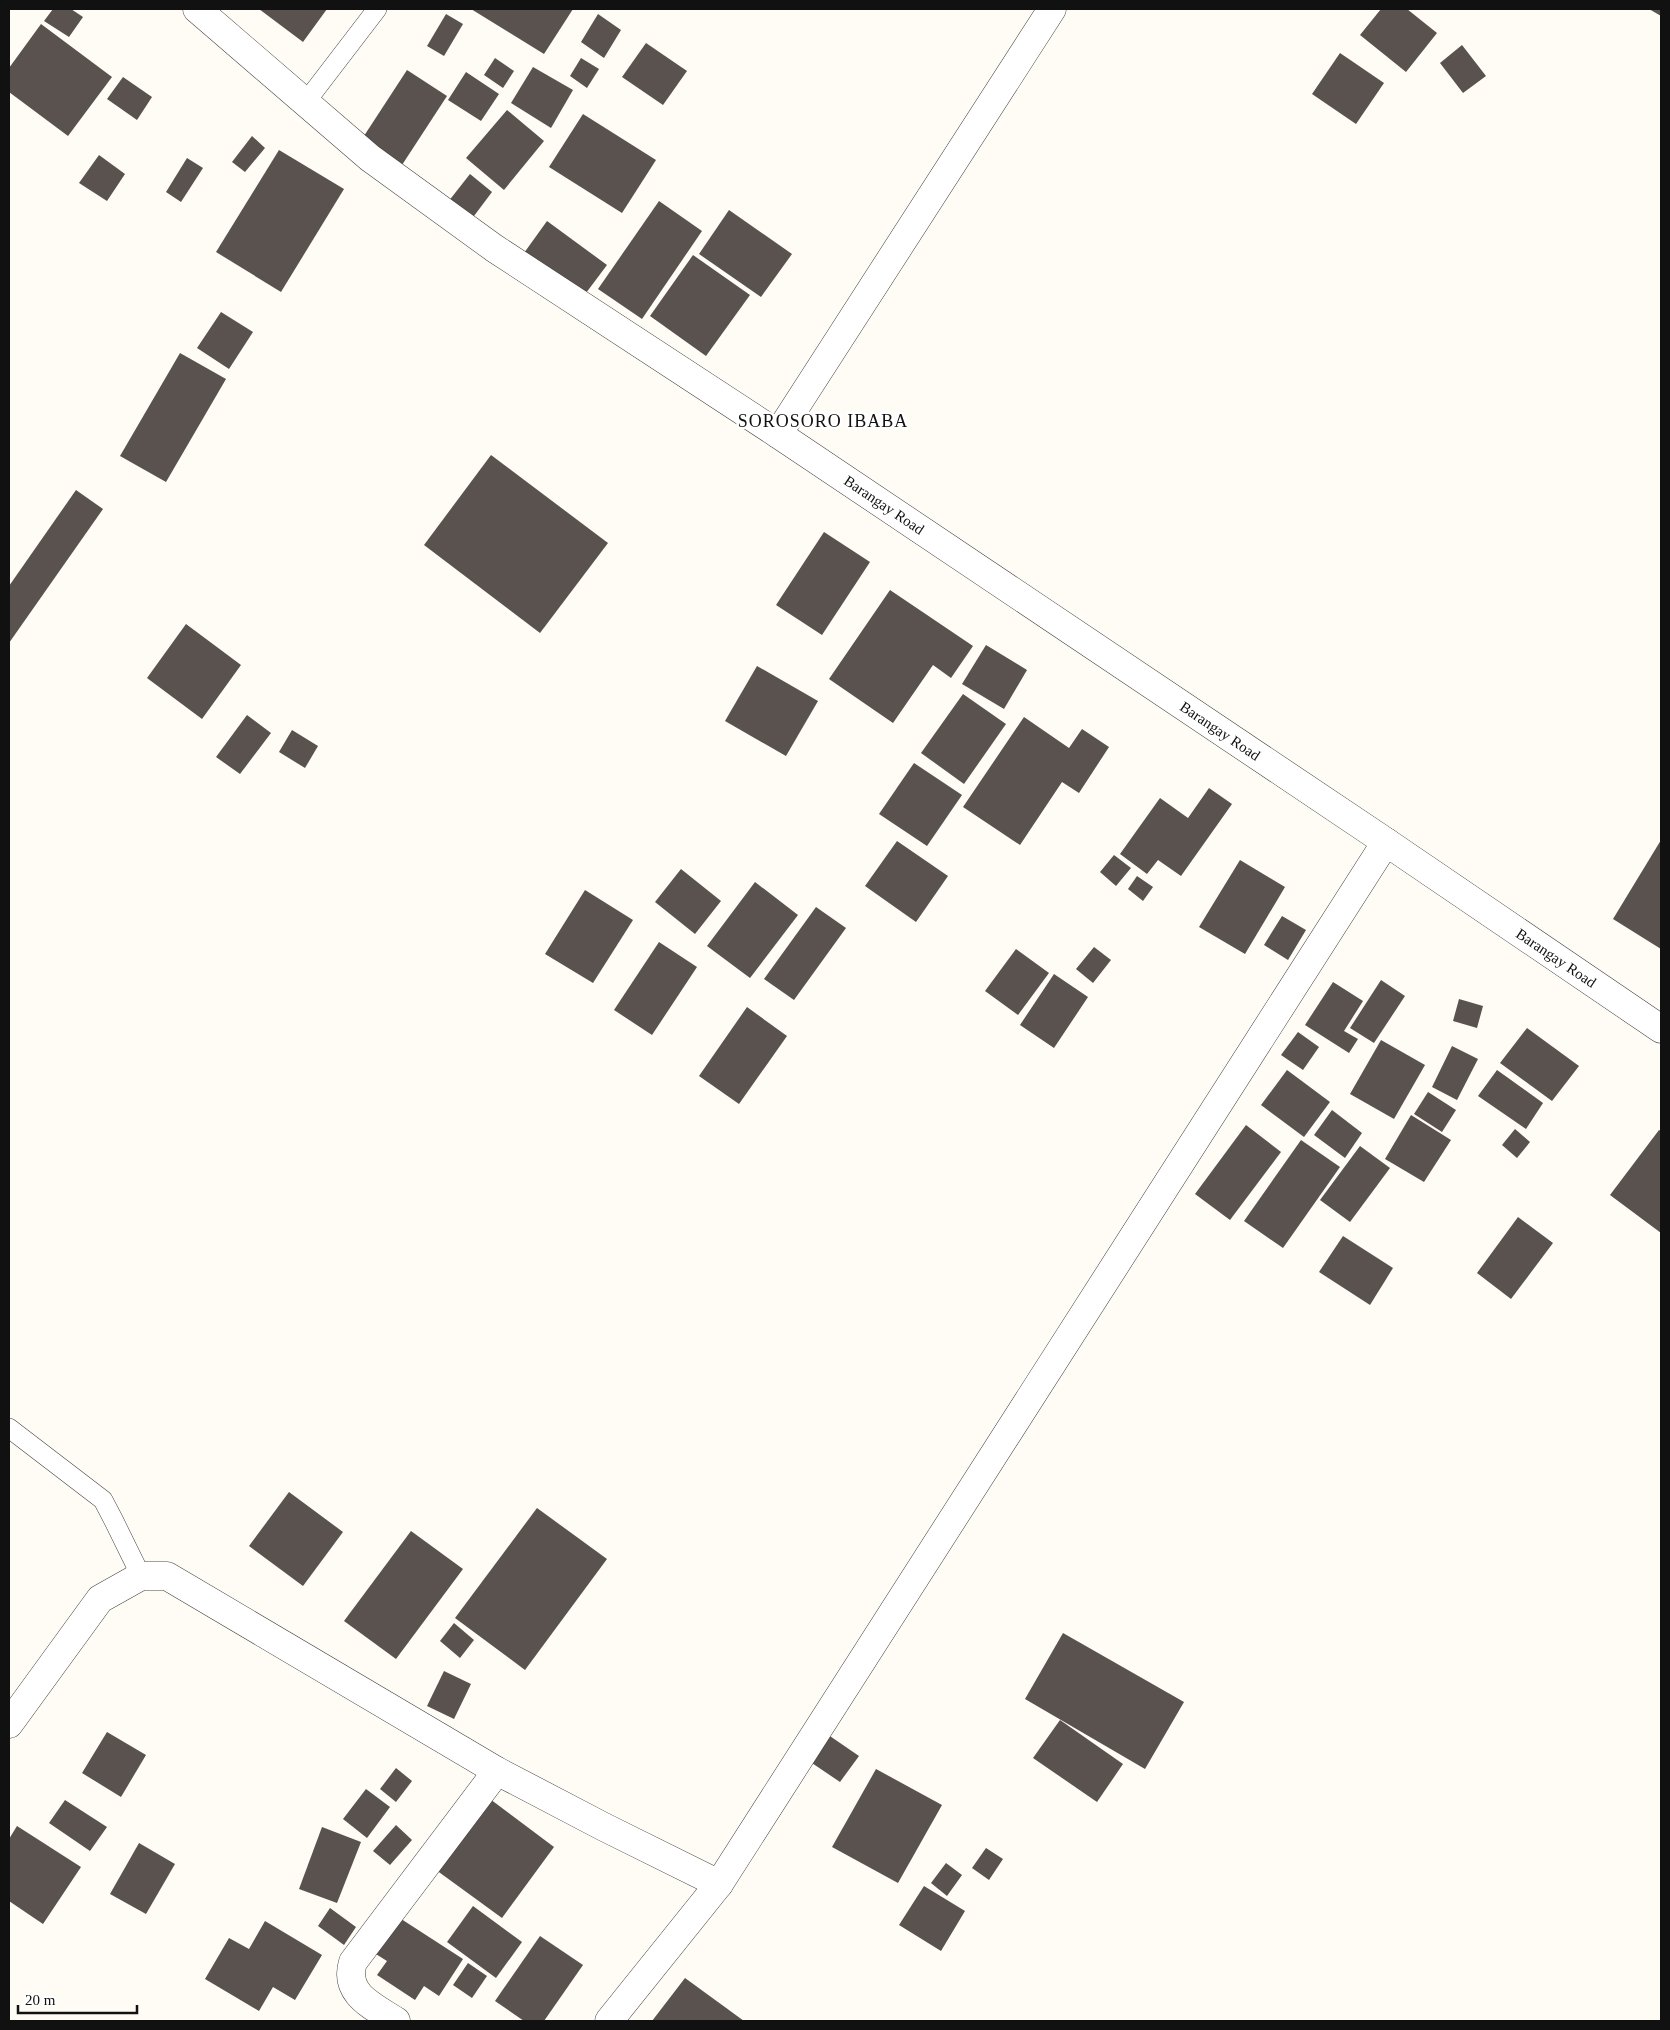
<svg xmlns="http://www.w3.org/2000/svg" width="1670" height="2030" font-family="Georgia,serif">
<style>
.building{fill:#59524e}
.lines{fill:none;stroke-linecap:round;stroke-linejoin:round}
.lane-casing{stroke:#444;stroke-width:20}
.street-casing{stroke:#444;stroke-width:29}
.lane{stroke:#fff;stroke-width:19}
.street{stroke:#fff;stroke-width:28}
.labels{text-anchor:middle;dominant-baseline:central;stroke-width:5;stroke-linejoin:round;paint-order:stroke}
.street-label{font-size:15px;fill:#111;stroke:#fff}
.quarter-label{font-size:18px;letter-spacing:1px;fill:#111;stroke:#fff}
</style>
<rect width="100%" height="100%" fill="#fefcf5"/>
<g class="building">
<polygon points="53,9 71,9 83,17 69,37 44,21"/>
<polygon points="259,9 327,9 303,42"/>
<polygon points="471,9 573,9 544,54"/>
<polygon points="1381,9 1407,9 1437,33 1406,72 1360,35"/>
<polygon points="1649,9 1661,9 1661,16"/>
<polygon points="446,14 463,24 444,56 427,46"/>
<polygon points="598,14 621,30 604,58 581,42"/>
<polygon points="41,24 112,77 68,136 9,92 9,68"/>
<polygon points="646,43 687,71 663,105 622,77"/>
<polygon points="1462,45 1486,76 1463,93 1440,63"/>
<polygon points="1340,53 1384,83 1356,124 1312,94"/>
<polygon points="495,58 514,71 503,88 484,75"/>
<polygon points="581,58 599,69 587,88 570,76"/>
<polygon points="533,67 573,90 551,128 511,103"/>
<polygon points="407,70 447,96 402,165 362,139"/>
<polygon points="466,72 499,94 481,121 448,100"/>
<polygon points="123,77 152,97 137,120 107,99"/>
<polygon points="507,110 544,141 504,190 466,158"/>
<polygon points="583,114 656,160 622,213 549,167"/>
<polygon points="252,136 265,148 245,172 232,162"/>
<polygon points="279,150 344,189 281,292 216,252"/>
<polygon points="99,155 125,174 107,201 79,183"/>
<polygon points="187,158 203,168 181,202 166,192"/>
<polygon points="470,174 492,192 471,220 448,202"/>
<polygon points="659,201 702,231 642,319 598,289"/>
<polygon points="729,210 792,254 761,297 699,254"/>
<polygon points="547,221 607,265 583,297 524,253"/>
<polygon points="693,255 750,295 706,356 650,316"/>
<polygon points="221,312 253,332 229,369 197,348"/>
<polygon points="180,353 226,379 166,482 120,456"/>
<polygon points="491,455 608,543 540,633 424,545"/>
<polygon points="76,490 103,509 9,643 9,586"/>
<polygon points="824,532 870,562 822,635 776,605"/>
<polygon points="890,590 973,646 951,678 933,665 893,723 829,679"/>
<polygon points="186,624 241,665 202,719 147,678"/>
<polygon points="986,645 1027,670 1004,709 962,684"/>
<polygon points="757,666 818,701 786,756 725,721"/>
<polygon points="963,694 1006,724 964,784 921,753"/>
<polygon points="247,715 271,733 240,774 216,757"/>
<polygon points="1024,717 1069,748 1082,729 1109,747 1079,793 1062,782 1020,845 963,807"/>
<polygon points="292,730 318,746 305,768 279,752"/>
<polygon points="914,763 962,795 927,846 879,814"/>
<polygon points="1209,788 1232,804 1181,876 1158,860 1147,874 1120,854 1160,798 1188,818"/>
<polygon points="1661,840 1661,949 1613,919"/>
<polygon points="897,841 948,876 916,922 865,886"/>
<polygon points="1114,855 1131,868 1116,886 1100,872"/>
<polygon points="1240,860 1285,887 1245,954 1199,927"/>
<polygon points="681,869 721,901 695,934 655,902"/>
<polygon points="1137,876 1153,887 1143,901 1128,889"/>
<polygon points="755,882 798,915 750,978 707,946"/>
<polygon points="585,890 633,920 593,983 545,954"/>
<polygon points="816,907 846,928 794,1000 764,979"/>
<polygon points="1282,916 1306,930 1288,960 1264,945"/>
<polygon points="659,942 697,967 652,1035 614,1010"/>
<polygon points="1094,947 1111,960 1093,983 1076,969"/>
<polygon points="1016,949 1049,973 1018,1015 985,991"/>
<polygon points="1054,974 1088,997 1054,1048 1020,1025"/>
<polygon points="1381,980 1405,996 1374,1043 1350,1028"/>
<polygon points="1333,982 1363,1001 1344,1031 1358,1039 1349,1053 1305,1025"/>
<polygon points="1459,999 1483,1006 1477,1028 1453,1021"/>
<polygon points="747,1007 787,1036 739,1104 699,1076"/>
<polygon points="1527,1028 1579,1066 1552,1101 1500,1063"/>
<polygon points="1298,1032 1319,1047 1303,1070 1281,1055"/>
<polygon points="1381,1040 1425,1065 1394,1119 1350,1094"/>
<polygon points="1452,1046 1478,1059 1457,1100 1432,1087"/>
<polygon points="1287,1070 1330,1102 1304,1137 1261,1105"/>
<polygon points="1497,1070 1543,1103 1526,1129 1478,1096"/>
<polygon points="1428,1092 1456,1110 1442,1132 1414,1114"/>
<polygon points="1332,1110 1362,1133 1345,1158 1314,1135"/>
<polygon points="1411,1115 1451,1140 1424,1182 1385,1159"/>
<polygon points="1246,1125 1281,1152 1230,1220 1195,1194"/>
<polygon points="1515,1129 1530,1142 1517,1158 1502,1145"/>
<polygon points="1659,1130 1661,1131 1661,1233 1610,1195"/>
<polygon points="1301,1140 1340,1167 1283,1248 1244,1221"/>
<polygon points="1360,1146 1390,1168 1350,1222 1320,1200"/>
<polygon points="1518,1217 1553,1243 1511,1299 1477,1273"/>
<polygon points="1343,1236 1393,1268 1370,1305 1319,1272"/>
<polygon points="289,1492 343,1532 303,1586 249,1546"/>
<polygon points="537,1508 607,1559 525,1670 455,1618"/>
<polygon points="411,1531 463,1569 396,1659 344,1621"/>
<polygon points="454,1623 474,1640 460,1658 440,1641"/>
<polygon points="1063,1633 1184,1702 1145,1769 1025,1699"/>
<polygon points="444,1671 471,1684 454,1719 427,1706"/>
<polygon points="1060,1720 1123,1764 1097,1802 1033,1758"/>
<polygon points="107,1732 146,1755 121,1797 82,1773"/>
<polygon points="824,1732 859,1756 840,1782 806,1759"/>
<polygon points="396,1768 412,1781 396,1802 380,1789"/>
<polygon points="876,1769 942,1805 898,1883 832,1847"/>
<polygon points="474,1787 554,1847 502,1918 421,1859"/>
<polygon points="366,1789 390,1807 367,1838 343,1819"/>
<polygon points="65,1800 107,1827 90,1851 49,1823"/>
<polygon points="396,1825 412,1840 390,1865 373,1851"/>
<polygon points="17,1826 81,1867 43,1924 9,1901 9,1839"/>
<polygon points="322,1827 361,1842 337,1903 299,1889"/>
<polygon points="139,1843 175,1864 146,1914 110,1894"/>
<polygon points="986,1848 1003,1859 989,1880 972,1868"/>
<polygon points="946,1863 962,1875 947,1896 931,1883"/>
<polygon points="924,1886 965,1911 941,1951 899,1925"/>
<polygon points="473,1906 522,1942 496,1978 447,1942"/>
<polygon points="330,1908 356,1927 344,1945 318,1926"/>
<polygon points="395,1915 463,1959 439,1996 424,1986 415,2000 377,1975 387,1961 371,1951"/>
<polygon points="265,1921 322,1955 295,2000 273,1987 259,2011 205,1979 229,1938 249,1949"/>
<polygon points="540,1936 583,1965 544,2021 524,2021 495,2001"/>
<polygon points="468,1963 487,1976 472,1998 453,1985"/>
<polygon points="685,1978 744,2021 652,2021"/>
</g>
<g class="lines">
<g class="lane-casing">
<g id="lane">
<polyline points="305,103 377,9"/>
<polyline points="9,1428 103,1500 114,1521 141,1576"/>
</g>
</g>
<g class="street-casing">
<g id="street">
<polyline points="197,9 370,158 494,248 778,434 1386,842 1661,1029"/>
<polyline points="778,434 1052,9"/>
<polyline points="9,1724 100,1599 141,1576 167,1576 497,1771 604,1827 719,1884"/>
<path d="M396 2021C373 2006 343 1994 353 1962L497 1771"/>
<polyline points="609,2021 719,1884 1386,842"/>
</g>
</g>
<use href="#lane" class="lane"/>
<use href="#street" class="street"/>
</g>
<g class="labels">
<g class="street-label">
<text transform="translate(884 505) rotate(34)">Barangay Road</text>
<text transform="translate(1220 731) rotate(34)">Barangay Road</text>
<text transform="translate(1556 958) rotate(34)">Barangay Road</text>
</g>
<g class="quarter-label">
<text x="823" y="421">SOROSORO IBABA</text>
</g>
</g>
<rect width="1670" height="2030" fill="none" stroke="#111111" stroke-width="20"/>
<path d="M18 2005v8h119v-8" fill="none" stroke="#111111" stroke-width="2.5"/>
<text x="25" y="2005" font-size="15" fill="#111111" stroke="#ffffff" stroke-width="4" paint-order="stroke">20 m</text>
</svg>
